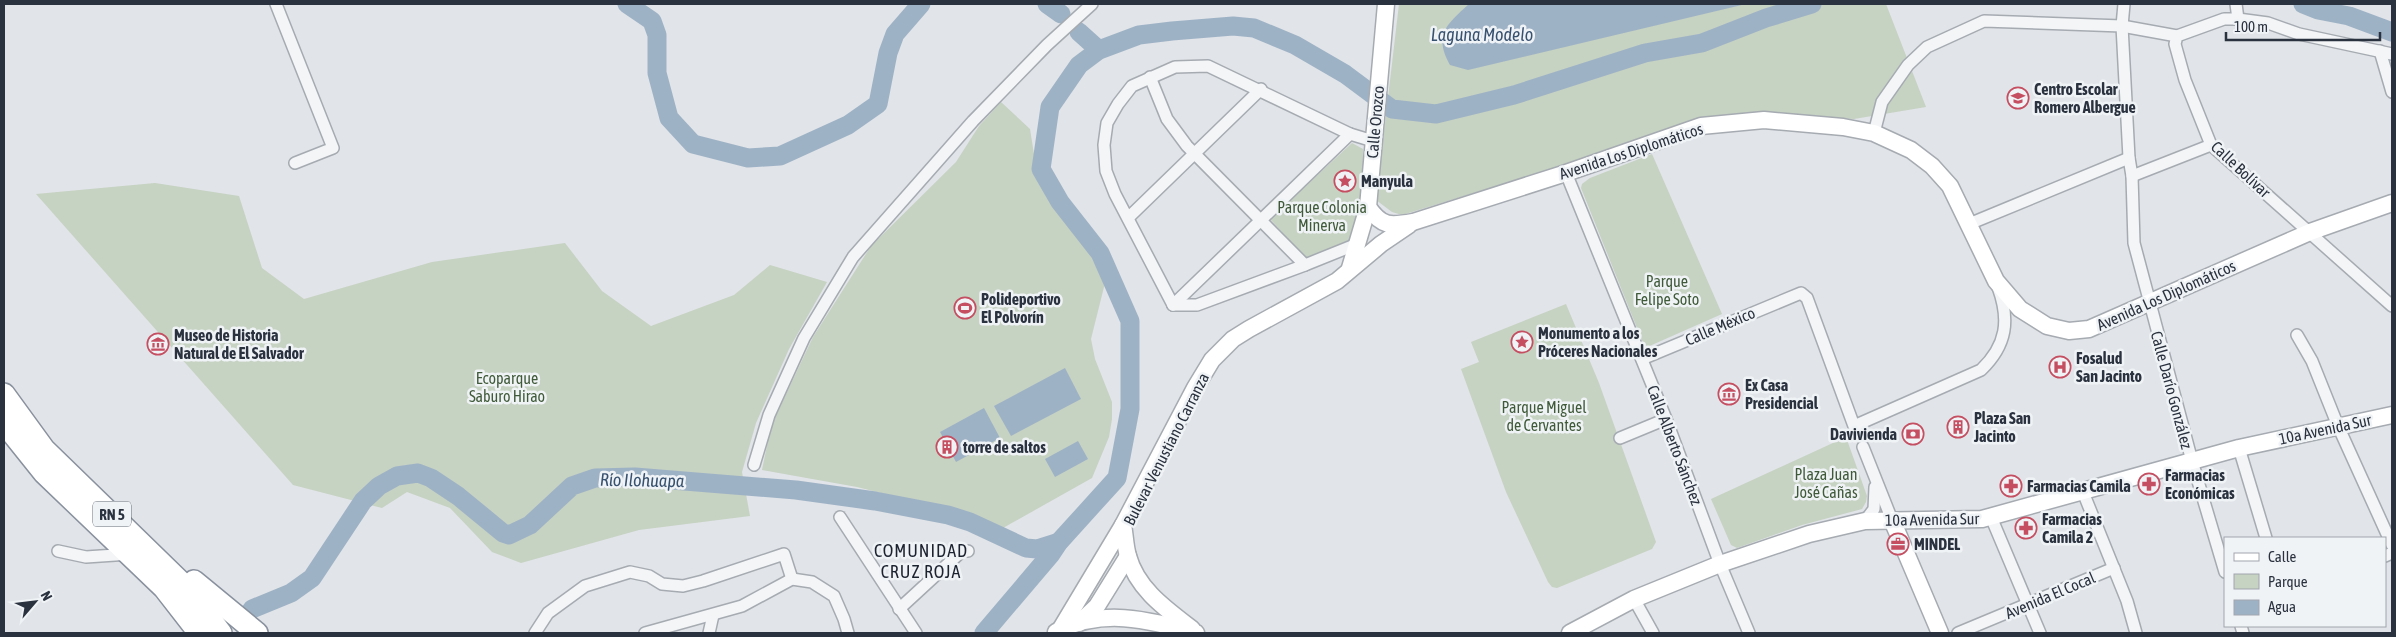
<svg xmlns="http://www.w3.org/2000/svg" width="2396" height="637" font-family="'Asap Condensed',sans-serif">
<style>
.green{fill:#c6d2c2}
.water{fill:#9eb2c6}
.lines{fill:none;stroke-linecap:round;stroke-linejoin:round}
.river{stroke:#9eb2c6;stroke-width:19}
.street-casing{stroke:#a6abb2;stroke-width:14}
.secondary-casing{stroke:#a6abb2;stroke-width:19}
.highway-casing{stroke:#89919e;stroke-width:24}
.street{stroke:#f3f5f7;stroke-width:11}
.secondary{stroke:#fff;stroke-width:16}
.highway{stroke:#fff;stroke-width:21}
.labels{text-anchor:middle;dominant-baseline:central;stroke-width:5;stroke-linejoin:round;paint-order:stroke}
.shield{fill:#f0f3f6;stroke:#656c76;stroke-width:1}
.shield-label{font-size:15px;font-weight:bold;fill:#2a323f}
.poi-label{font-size:16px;font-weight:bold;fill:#2a323f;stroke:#f0f3f6;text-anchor:start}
.street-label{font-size:16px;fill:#2a323f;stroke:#f0f3f6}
.park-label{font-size:16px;fill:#3f5a39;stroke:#f0f3f6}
.water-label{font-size:18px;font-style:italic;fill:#375170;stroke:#f0f3f6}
.neighbourhood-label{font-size:18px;letter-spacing:1px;fill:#1c2330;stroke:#f0f3f6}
</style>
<rect width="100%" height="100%" fill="#e1e4e8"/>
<g class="green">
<polygon points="1399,4 1886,4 1926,107 1854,119 1752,112 1698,119 1591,157 1402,215 1392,212 1376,200"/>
<polygon points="1001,102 1030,129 1036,167 1062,214 1095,254 1106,279 1091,339 1095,359 1112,402 1112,419 1109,437 1092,478 1003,528 929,505 857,487 762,470 771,426 813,337 871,246 956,162 979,126"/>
<path d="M1352 143 1363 149C1363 174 1367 225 1346 243 1337 251 1318 254 1306 258L1270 219Z"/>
<polygon points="1652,154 1722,314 1645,348 1581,188 1582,184 1590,178"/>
<polygon points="155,183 239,196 262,268 304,299 432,262 565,243 602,291 651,326 734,295 770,265 827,282 789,349 756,423 742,472 750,516 639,530 521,563 492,552 450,508 407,492 382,508 293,485 36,194"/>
<polygon points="1566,304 1599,383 1656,542 1652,549 1557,588 1552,587 1548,582 1506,492 1461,369 1479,362 1471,342"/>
<polygon points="1846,437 1867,496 1866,502 1862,509 1802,525 1737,548 1731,545 1711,499"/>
</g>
<g class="water">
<path d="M1469 4H1746L1468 70 1450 65C1433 35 1447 24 1469 4Z"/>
<polygon points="1065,368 1081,399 1011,436 994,406"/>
<polygon points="984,408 1000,438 956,462 940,432"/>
<polygon points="1078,441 1088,459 1055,477 1045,459"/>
</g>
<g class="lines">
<g class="river">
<polyline points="627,4 652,21 657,35 657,73 669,118 693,144 748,158 780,156 848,125 878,104 888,53 895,34 921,4"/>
<polyline points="1047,4 1061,14"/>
<polyline points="2303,4 2318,10 2349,16 2392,32"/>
<polyline points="1079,32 1099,50"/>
<polyline points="252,609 291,593 312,578 363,501 379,486 397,476 418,473 431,478 458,496 503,533 509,535 530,525 572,486 595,478 635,477 796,490 875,501 948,515 970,522 1026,548 1037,549 1059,542"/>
<polyline points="984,633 1051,554 1059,542 1117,478 1130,409 1130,321 1100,253 1060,202 1041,169 1050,107 1079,65 1099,50 1139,35 1172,31 1233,26 1254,28 1295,45 1345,74 1392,109 1436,114 1514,95 1645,53 1702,43 1766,18 1812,4"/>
</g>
<g class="street-casing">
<g id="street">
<polyline points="276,4 333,148 295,163"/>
<polyline points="2124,4 2122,26 2129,158 2132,176 2134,243 2192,461 2225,572"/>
<polyline points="2236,4 2238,19"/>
<polyline points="2380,51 2392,92"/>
<polyline points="2392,54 2299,34 2268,23 2238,19 2224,19 2177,36 2175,44 2185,80 2211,145 2392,306"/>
<polyline points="1150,77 1167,119 1187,146 1305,265 1357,244"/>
<polyline points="1874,133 1882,102 1908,65 1927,47 1984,21 2122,26 2177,36"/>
<polyline points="1566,173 1666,419 1720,564 1749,633"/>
<polyline points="2132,176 2211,145"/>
<polyline points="1129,217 1261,89"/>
<polyline points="1969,224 2129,158"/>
<polyline points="1173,305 1115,194 1106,171 1104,145 1107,123 1118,104 1132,86 1175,67 1208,66 1350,134 1373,141"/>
<polyline points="1173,305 1350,134"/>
<polyline points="1173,305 1197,305 1305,265"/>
<polyline points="2297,335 2312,361 2338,426 2392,545"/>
<path d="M1642 359 1801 293 1807 298 1854 426 1981 370C2007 345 2010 320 1998 287"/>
<polyline points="1620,438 1666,419"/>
<polyline points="1863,447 1892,520"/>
<polyline points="2239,448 2266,538"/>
<polyline points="754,465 769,415 804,338 853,257 973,121 1047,45 1092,4"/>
<polyline points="2083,492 2127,601 2136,633"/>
<polyline points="840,517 916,633"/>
<polyline points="1991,517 2040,633"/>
<polyline points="1865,521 1874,509 1875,487"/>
<polyline points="58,551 86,557 130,554"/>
<polyline points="2385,556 2392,553"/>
<polyline points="1634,599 1653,633"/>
<polyline points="899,609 962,551 968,551"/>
<polyline points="2241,626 2243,633"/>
<polyline points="535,633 548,613 585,586 630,572 649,576 662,584 683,586 703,581 784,554 792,579"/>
<polyline points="645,633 742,606 792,579 812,582 834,596 844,619 848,633"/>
<polyline points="709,633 713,615"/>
<polyline points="1958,633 2114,568"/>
</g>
</g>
<g class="secondary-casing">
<g id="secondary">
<path d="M1368 207C1382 227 1390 226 1413 222L1566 173 1701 126 1764 120 1843 127 1874 133 1911 150 1932 166 1950 186 1996 281 2020 309 2047 326 2069 331 2089 329 2310 232 2392 203"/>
<polyline points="1350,268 1368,207 1386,4"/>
<polyline points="1892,520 1940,633"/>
<path d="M1123 525C1125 535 1125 546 1128 556 1137 589 1166 609 1192 629"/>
<polyline points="1079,623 1097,606 1128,556"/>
<polyline points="1060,630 1123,525 1195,388 1212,360 1233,339 1249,329 1337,281 1381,244 1409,225"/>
<path d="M1056 632C1103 607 1148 620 1196 633"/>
<polyline points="1570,633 1634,599 1720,564 1809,534 1865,521 1982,519 2239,448 2392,415"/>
</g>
</g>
<g class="highway-casing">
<g id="highway">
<polyline points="4,394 44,449 188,589 221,633"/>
<polyline points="4,423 44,473 164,588 199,633"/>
<polyline points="194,581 257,633"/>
</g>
</g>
<use href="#street" class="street"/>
<use href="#secondary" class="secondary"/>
<use href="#highway" class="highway"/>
</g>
<defs>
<g id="school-ring" transform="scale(1.125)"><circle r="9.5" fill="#f0f3f6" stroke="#c54e61" stroke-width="1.5"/><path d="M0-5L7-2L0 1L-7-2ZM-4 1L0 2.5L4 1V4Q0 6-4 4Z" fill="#c54e61"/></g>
<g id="sight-ring" transform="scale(1.125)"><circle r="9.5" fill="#f0f3f6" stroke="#c54e61" stroke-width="1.5"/><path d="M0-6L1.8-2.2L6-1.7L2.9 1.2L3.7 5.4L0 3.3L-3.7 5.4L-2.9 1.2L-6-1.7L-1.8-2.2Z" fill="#c54e61"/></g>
<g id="stadium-ring" transform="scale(1.125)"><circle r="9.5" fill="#f0f3f6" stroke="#c54e61" stroke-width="1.5"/><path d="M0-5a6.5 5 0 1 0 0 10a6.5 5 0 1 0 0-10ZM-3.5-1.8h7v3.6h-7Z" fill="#c54e61"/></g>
<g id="museum-ring" transform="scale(1.125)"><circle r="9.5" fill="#f0f3f6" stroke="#c54e61" stroke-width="1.5"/><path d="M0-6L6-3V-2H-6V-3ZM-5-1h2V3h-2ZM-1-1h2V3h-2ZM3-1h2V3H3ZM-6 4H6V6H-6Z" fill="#c54e61"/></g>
<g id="hospital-ring" transform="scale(1.125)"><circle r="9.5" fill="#f0f3f6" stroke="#c54e61" stroke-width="1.5"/><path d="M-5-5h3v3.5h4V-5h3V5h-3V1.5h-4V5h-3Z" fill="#c54e61"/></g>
<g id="building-ring" transform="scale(1.125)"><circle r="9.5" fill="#f0f3f6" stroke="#c54e61" stroke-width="1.5"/><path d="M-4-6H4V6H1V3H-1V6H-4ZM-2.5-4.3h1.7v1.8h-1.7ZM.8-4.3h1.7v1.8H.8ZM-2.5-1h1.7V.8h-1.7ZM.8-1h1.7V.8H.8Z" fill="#c54e61"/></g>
<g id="bank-ring" transform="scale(1.125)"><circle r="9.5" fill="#f0f3f6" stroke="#c54e61" stroke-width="1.5"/><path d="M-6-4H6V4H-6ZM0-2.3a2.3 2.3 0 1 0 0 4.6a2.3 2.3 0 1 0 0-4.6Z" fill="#c54e61"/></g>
<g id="pharmacy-ring" transform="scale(1.125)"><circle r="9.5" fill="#f0f3f6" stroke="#c54e61" stroke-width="1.5"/><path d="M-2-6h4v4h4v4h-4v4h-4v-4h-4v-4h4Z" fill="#c54e61"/></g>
<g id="office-ring" transform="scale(1.125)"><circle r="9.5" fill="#f0f3f6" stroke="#c54e61" stroke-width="1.5"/><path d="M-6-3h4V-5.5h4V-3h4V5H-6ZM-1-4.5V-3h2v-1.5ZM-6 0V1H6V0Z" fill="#c54e61"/></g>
</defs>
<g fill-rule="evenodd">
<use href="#school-ring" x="2018" y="98"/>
<use href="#sight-ring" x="1345" y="181"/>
<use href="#stadium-ring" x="965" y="308"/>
<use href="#sight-ring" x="1522" y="342"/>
<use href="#museum-ring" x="158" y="344"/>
<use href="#hospital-ring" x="2060" y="367"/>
<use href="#museum-ring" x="1729" y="394"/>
<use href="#building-ring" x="1958" y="427"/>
<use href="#bank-ring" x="1913" y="434"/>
<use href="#building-ring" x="947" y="447"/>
<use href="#pharmacy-ring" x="2149" y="484"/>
<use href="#pharmacy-ring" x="2011" y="486"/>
<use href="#pharmacy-ring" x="2026" y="528"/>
<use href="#office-ring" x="1898" y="544"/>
</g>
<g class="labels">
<rect class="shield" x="93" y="501.5" width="38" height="25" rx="4"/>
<g class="shield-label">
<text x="112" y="514">RN 5</text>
</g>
<g class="poi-label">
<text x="2034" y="89">Centro Escolar<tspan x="2034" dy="18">Romero Albergue</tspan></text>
<text x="1361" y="181">Manyula</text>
<text x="981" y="299">Polideportivo<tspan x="981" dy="18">El Polvorín</tspan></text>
<text x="1538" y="333">Monumento a los<tspan x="1538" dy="18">Próceres Nacionales</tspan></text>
<text x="174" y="335">Museo de Historia<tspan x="174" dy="18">Natural de El Salvador</tspan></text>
<text x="2076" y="358">Fosalud<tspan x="2076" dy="18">San Jacinto</tspan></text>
<text x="1745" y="385">Ex Casa<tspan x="1745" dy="18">Presidencial</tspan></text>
<text x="1974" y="418">Plaza San<tspan x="1974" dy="18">Jacinto</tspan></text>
<text x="1897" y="434" text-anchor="end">Davivienda</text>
<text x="963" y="447">torre de saltos</text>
<text x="2165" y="475">Farmacias<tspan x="2165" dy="18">Económicas</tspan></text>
<text x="2027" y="486">Farmacias Camila</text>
<text x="2042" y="519">Farmacias<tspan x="2042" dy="18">Camila 2</tspan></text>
<text x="1914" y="544">MINDEL</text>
</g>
<g class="street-label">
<text transform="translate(1375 122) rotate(-85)">Calle Orozco</text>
<text transform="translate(1631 151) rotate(-18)">Avenida Los Diplomáticos</text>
<text transform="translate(2241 169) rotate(43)">Calle Bolívar</text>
<text transform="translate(2166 295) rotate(-24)">Avenida Los Diplomáticos</text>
<text transform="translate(1720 326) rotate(-23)">Calle México</text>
<text transform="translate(2172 390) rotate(75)">Calle Darío González</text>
<text transform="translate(2325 429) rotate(-12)">10a Avenida Sur</text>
<text transform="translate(1675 445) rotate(69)">Calle Alberto Sánchez</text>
<text transform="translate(1166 449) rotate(-63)">Bulevar Venustiano Carranza</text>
<text transform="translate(1932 519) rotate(-1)">10a Avenida Sur</text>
<text transform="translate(2050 595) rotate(-23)">Avenida El Cocal</text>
</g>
<g class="park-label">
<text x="1322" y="207">Parque Colonia<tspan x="1322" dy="18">Minerva</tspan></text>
<text x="1667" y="281">Parque<tspan x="1667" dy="18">Felipe Soto</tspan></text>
<text x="507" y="378">Ecoparque<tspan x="507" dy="18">Saburo Hirao</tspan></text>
<text x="1544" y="407">Parque Miguel<tspan x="1544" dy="18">de Cervantes</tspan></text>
<text x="1826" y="474">Plaza Juan<tspan x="1826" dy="18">José Cañas</tspan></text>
</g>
<g class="water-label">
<text x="1482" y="34">Laguna Modelo</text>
<text transform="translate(642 480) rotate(1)">Río Ilohuapa</text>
</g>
<g class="neighbourhood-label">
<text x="921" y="550">COMUNIDAD<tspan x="921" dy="21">CRUZ ROJA</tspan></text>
</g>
</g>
<rect width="2396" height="637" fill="none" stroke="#2a323f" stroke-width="10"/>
<rect x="2224" y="537" width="162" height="90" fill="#f0f3f6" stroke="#a1a6ad"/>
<rect x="2234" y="553" width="25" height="8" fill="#ffffff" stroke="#a1a6ad"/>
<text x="2268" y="562" font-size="15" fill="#2a323f">Calle</text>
<rect x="2234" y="574" width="25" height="15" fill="#c6d2c2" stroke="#a1a6ad"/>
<text x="2268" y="587" font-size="15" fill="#2a323f">Parque</text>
<rect x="2234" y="600" width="25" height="15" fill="#9eb2c6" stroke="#a1a6ad"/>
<text x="2268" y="612" font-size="15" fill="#2a323f">Agua</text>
<g transform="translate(35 602) rotate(62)" stroke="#f0f3f6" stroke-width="4" paint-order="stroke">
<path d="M0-4L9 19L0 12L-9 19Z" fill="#2a323f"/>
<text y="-8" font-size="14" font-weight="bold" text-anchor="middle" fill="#2a323f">N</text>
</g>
<path d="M2226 32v8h154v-8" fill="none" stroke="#2a323f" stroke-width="2.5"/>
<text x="2234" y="32" font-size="15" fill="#2a323f" stroke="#f0f3f6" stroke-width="4" paint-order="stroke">100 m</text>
</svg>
